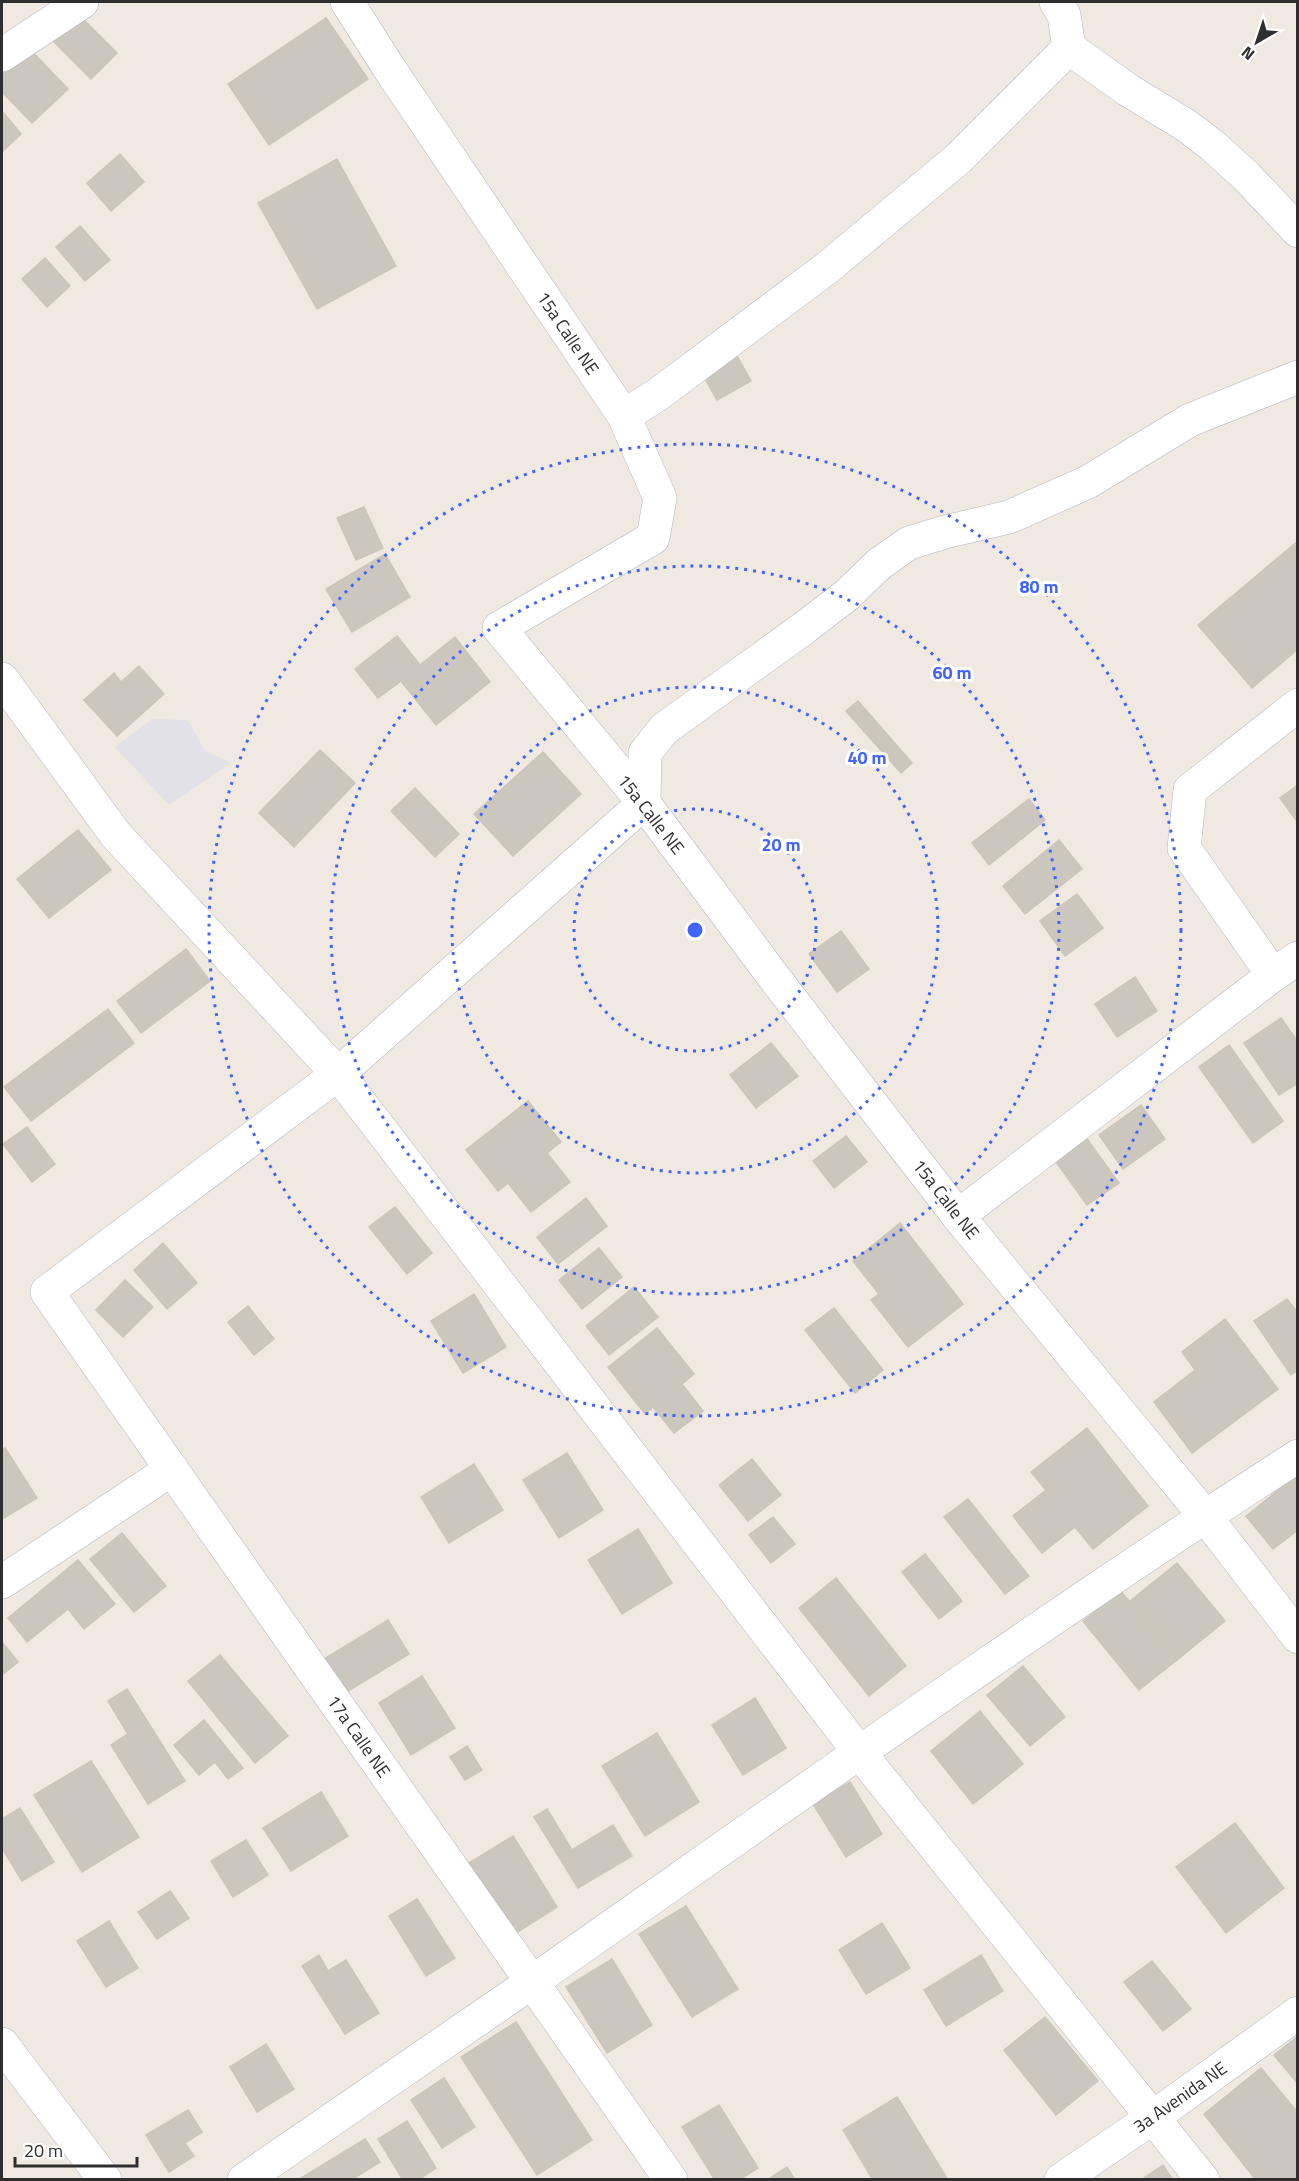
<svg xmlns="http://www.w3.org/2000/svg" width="1299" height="2181" font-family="'Titillium Web',sans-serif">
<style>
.industrial{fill:#e3e1e8}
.building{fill:#cbc7bf;stroke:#cbc5ba;stroke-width:1.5}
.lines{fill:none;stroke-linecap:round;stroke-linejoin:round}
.street-casing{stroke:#b4b7c1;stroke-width:34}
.street{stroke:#fff;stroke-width:33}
.ring{fill:none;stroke:#4264fb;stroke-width:3;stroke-dasharray:3 6}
.labels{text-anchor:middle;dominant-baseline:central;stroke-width:6;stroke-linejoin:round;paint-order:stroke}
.street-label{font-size:18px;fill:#2e2e2e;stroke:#fff}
.centre{fill:#4264fb;stroke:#fff;stroke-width:3}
.ring-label{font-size:18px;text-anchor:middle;font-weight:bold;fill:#4264fb;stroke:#fff;stroke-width:6;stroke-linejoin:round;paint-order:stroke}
</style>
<rect width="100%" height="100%" fill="#efe9e1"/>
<polygon class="industrial" points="152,719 188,720 204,750 231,763 169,805 115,747"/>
<g class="building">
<polygon points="67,3 117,53 91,79 41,29"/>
<polygon points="326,18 368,79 269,145 228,84"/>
<polygon points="23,42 68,89 32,123 2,92 2,63"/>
<polygon points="2,111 21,134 3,151 2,149"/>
<polygon points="120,154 144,182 111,211 87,183"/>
<polygon points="337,159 396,266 317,309 258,203"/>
<polygon points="80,226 110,260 85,281 56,247"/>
<polygon points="45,258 70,286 47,307 22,279"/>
<polygon points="737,356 751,381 717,400 703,375"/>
<polygon points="364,507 383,548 356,560 337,518"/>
<polygon points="1298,541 1298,649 1252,688 1198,625"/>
<polygon points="385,554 410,597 352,632 326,589"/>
<polygon points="397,636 420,665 455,637 490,682 436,725 401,681 378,698 355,669"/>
<polygon points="139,666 164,694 117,736 84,700 114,673 121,682"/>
<polygon points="858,701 912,763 901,773 846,711"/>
<polygon points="320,750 355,783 294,847 259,813"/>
<polygon points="543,752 581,794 513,856 474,814"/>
<polygon points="1298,785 1298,823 1280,798"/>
<polygon points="415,788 459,834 435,857 391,811"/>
<polygon points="1029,799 1045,820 989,865 972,843"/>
<polygon points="78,830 111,870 49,918 17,879"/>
<polygon points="1059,840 1082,869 1025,914 1003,886"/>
<polygon points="1077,894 1103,928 1065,956 1040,921"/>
<polygon points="841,931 869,969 837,992 809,954"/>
<polygon points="186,949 210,981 141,1033 117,1001"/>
<polygon points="1135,977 1157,1011 1117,1037 1095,1004"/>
<polygon points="108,1009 134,1043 31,1121 4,1087"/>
<polygon points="1281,1018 1298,1042 1298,1083 1279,1095 1244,1043"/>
<polygon points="771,1043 798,1076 756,1108 730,1075"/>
<polygon points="1229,1045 1283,1121 1253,1143 1199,1067"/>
<polygon points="528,1101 561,1142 547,1153 570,1182 531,1212 508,1183 498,1191 466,1150"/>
<polygon points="1141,1105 1165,1139 1123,1169 1099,1135"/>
<polygon points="27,1127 55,1164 32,1182 3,1144"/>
<polygon points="846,1136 867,1162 834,1188 813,1161"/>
<polygon points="1087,1139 1119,1183 1087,1205 1056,1162"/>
<polygon points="586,1198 607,1226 558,1264 537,1237"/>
<polygon points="395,1207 432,1253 407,1274 369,1227"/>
<polygon points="900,1223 963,1304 908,1347 871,1300 879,1294 853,1261"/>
<polygon points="163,1243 197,1283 167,1309 134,1270"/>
<polygon points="599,1248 622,1277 582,1309 559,1280"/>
<polygon points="125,1280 153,1307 123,1337 96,1310"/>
<polygon points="634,1287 658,1317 609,1355 586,1326"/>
<polygon points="474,1294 506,1347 463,1373 431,1321"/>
<polygon points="1287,1299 1298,1313 1298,1370 1291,1375 1254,1321"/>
<polygon points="248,1306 274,1339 254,1355 228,1322"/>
<polygon points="834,1308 883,1370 855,1393 805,1330"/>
<polygon points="1225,1319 1278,1389 1192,1453 1154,1402 1195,1370 1182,1352"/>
<polygon points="657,1328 694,1374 682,1384 703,1411 674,1433 653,1407 645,1414 608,1367"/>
<polygon points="1087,1428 1148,1506 1093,1549 1075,1527 1042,1553 1013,1516 1046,1490 1031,1472"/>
<polygon points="5,1448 37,1498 4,1518 2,1514 2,1450"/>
<polygon points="567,1453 603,1510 559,1538 523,1480"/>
<polygon points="752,1459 781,1495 748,1521 719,1485"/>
<polygon points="474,1464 503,1510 449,1543 421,1497"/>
<polygon points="1296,1476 1298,1530 1273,1549 1246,1516"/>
<polygon points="968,1499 1029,1576 1005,1594 944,1517"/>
<polygon points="773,1517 795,1544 771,1563 749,1535"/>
<polygon points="638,1529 672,1583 622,1614 588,1560"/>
<polygon points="122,1533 166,1586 134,1612 90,1559"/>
<polygon points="925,1554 962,1601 939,1619 902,1572"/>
<polygon points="78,1560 115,1604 84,1629 68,1609 27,1642 8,1618"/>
<polygon points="1177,1563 1225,1621 1177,1660 1130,1601"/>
<polygon points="836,1578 906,1666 869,1696 799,1608"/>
<polygon points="1120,1590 1177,1660 1139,1690 1083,1621"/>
<polygon points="388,1620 409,1654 345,1693 324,1659"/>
<polygon points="2,1642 18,1662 2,1675"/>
<polygon points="220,1655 288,1736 255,1763 188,1681"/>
<polygon points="1023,1666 1065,1717 1030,1746 987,1695"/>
<polygon points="422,1676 455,1728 411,1755 379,1703"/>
<polygon points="127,1689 185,1781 148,1804 111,1745 128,1734 108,1701"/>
<polygon points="755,1698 786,1748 743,1775 712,1725"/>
<polygon points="980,1711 1023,1764 973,1804 931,1751"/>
<polygon points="204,1720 243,1768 228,1779 215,1762 199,1775 174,1745"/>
<polygon points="657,1733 699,1802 645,1836 602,1766"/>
<polygon points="467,1746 482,1770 465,1780 450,1757"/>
<polygon points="91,1761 139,1837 82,1872 34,1795"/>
<polygon points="850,1782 882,1834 846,1857 813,1804"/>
<polygon points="321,1792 348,1836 291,1871 263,1828"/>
<polygon points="20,1808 54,1862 22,1881 2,1848 2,1819"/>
<polygon points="547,1809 572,1850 613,1825 632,1856 578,1888 534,1817"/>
<polygon points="1235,1823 1284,1888 1226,1933 1176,1867"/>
<polygon points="513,1836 557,1907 513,1935 469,1863"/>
<polygon points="246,1840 268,1875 233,1897 211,1861"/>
<polygon points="170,1891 189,1918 157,1939 138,1912"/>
<polygon points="417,1899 455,1958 426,1976 389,1916"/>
<polygon points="686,1906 738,1989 692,2017 639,1934"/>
<polygon points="109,1921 138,1968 106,1987 77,1941"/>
<polygon points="882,1923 910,1968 866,1994 839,1950"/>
<polygon points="319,1955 328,1971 346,1960 379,2013 345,2034 302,1966"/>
<polygon points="981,1955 1003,1991 946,2026 924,1990"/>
<polygon points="612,1959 652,2025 607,2053 566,1987"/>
<polygon points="1152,1961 1191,2009 1163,2031 1124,1982"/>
<polygon points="1045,2017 1098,2081 1056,2115 1004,2050"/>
<polygon points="516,2022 592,2140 537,2175 461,2057"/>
<polygon points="1298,2036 1298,2084 1274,2055"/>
<polygon points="266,2044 294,2089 257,2112 230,2067"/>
<polygon points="1261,2068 1298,2113 1298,2180 1256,2180 1204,2114"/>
<polygon points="444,2078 475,2127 442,2148 411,2100"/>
<polygon points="897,2097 948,2180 873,2180 843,2130"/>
<polygon points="719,2105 758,2168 739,2180 715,2180 682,2127"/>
<polygon points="188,2110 202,2132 185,2143 194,2156 169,2172 146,2135"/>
<polygon points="407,2121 436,2168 418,2180 403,2180 378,2139"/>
<polygon points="365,2139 380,2162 351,2180 301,2178"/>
<polygon points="1163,2165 1173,2180 1141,2180"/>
<polygon points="787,2167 795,2180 767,2180"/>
</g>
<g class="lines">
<g class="street-casing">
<g id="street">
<polyline points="347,2 391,71 624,416 660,498 653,538 499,628 644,803 773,976 958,1216 1205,1516 1298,1637"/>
<polyline points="1056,2 1064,15 1069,48"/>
<polyline points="2,55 82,2"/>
<polyline points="624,416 657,395 827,268 959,158 1069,48 1128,90 1187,126 1213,146 1246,176 1298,231"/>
<polyline points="2,679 116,835 338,1074 859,1752 1203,2180"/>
<polyline points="1273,975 1184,848 1190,790 1298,705"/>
<polyline points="958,1216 1273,975 1298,958"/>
<polyline points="2,1582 172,1469"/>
<polyline points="2,2044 105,2180"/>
<path d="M244 2180C341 2113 439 2047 535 1980 788 1803 1039 1623 1298 1456"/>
<polyline points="671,2180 47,1292 338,1074 644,803 645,753 664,729 804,628 847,595 879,564 909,543 945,532 1009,517 1088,482 1190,420 1298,377"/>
<polyline points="1061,2180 1152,2118 1298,2013"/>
</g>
</g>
<use href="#street" class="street"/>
</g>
<g class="ring">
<circle cx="695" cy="930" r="121"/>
<circle cx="695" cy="930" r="243"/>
<circle cx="695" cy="930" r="364"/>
<circle cx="695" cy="930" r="486"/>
</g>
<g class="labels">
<g class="street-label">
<text transform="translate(568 333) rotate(56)">15a Calle NE</text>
<text transform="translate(651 814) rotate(52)">15a Calle NE</text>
<text transform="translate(946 1199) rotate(52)">15a Calle NE</text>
<text transform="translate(359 1736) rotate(55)">17a Calle NE</text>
<text transform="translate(1180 2097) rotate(-35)">3a Avenida NE</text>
</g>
</g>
<circle cx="695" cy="930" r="9" class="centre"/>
<g class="ring-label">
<text x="1039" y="593">80 m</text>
<text x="952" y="679">60 m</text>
<text x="867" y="764">40 m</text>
<text x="781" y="851">20 m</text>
</g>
<rect width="1299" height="2181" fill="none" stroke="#2e2e2e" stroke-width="6"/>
<g transform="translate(1257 42) rotate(219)" stroke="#ffffff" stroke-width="4.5" paint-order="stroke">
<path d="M0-4.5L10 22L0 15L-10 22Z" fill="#2e2e2e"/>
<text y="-9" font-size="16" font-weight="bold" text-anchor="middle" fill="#2e2e2e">N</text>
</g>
<path d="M15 2157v9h122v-9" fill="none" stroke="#2e2e2e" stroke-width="3"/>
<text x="24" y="2157" font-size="18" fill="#2e2e2e" stroke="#ffffff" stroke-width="4.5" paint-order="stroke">20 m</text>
</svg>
